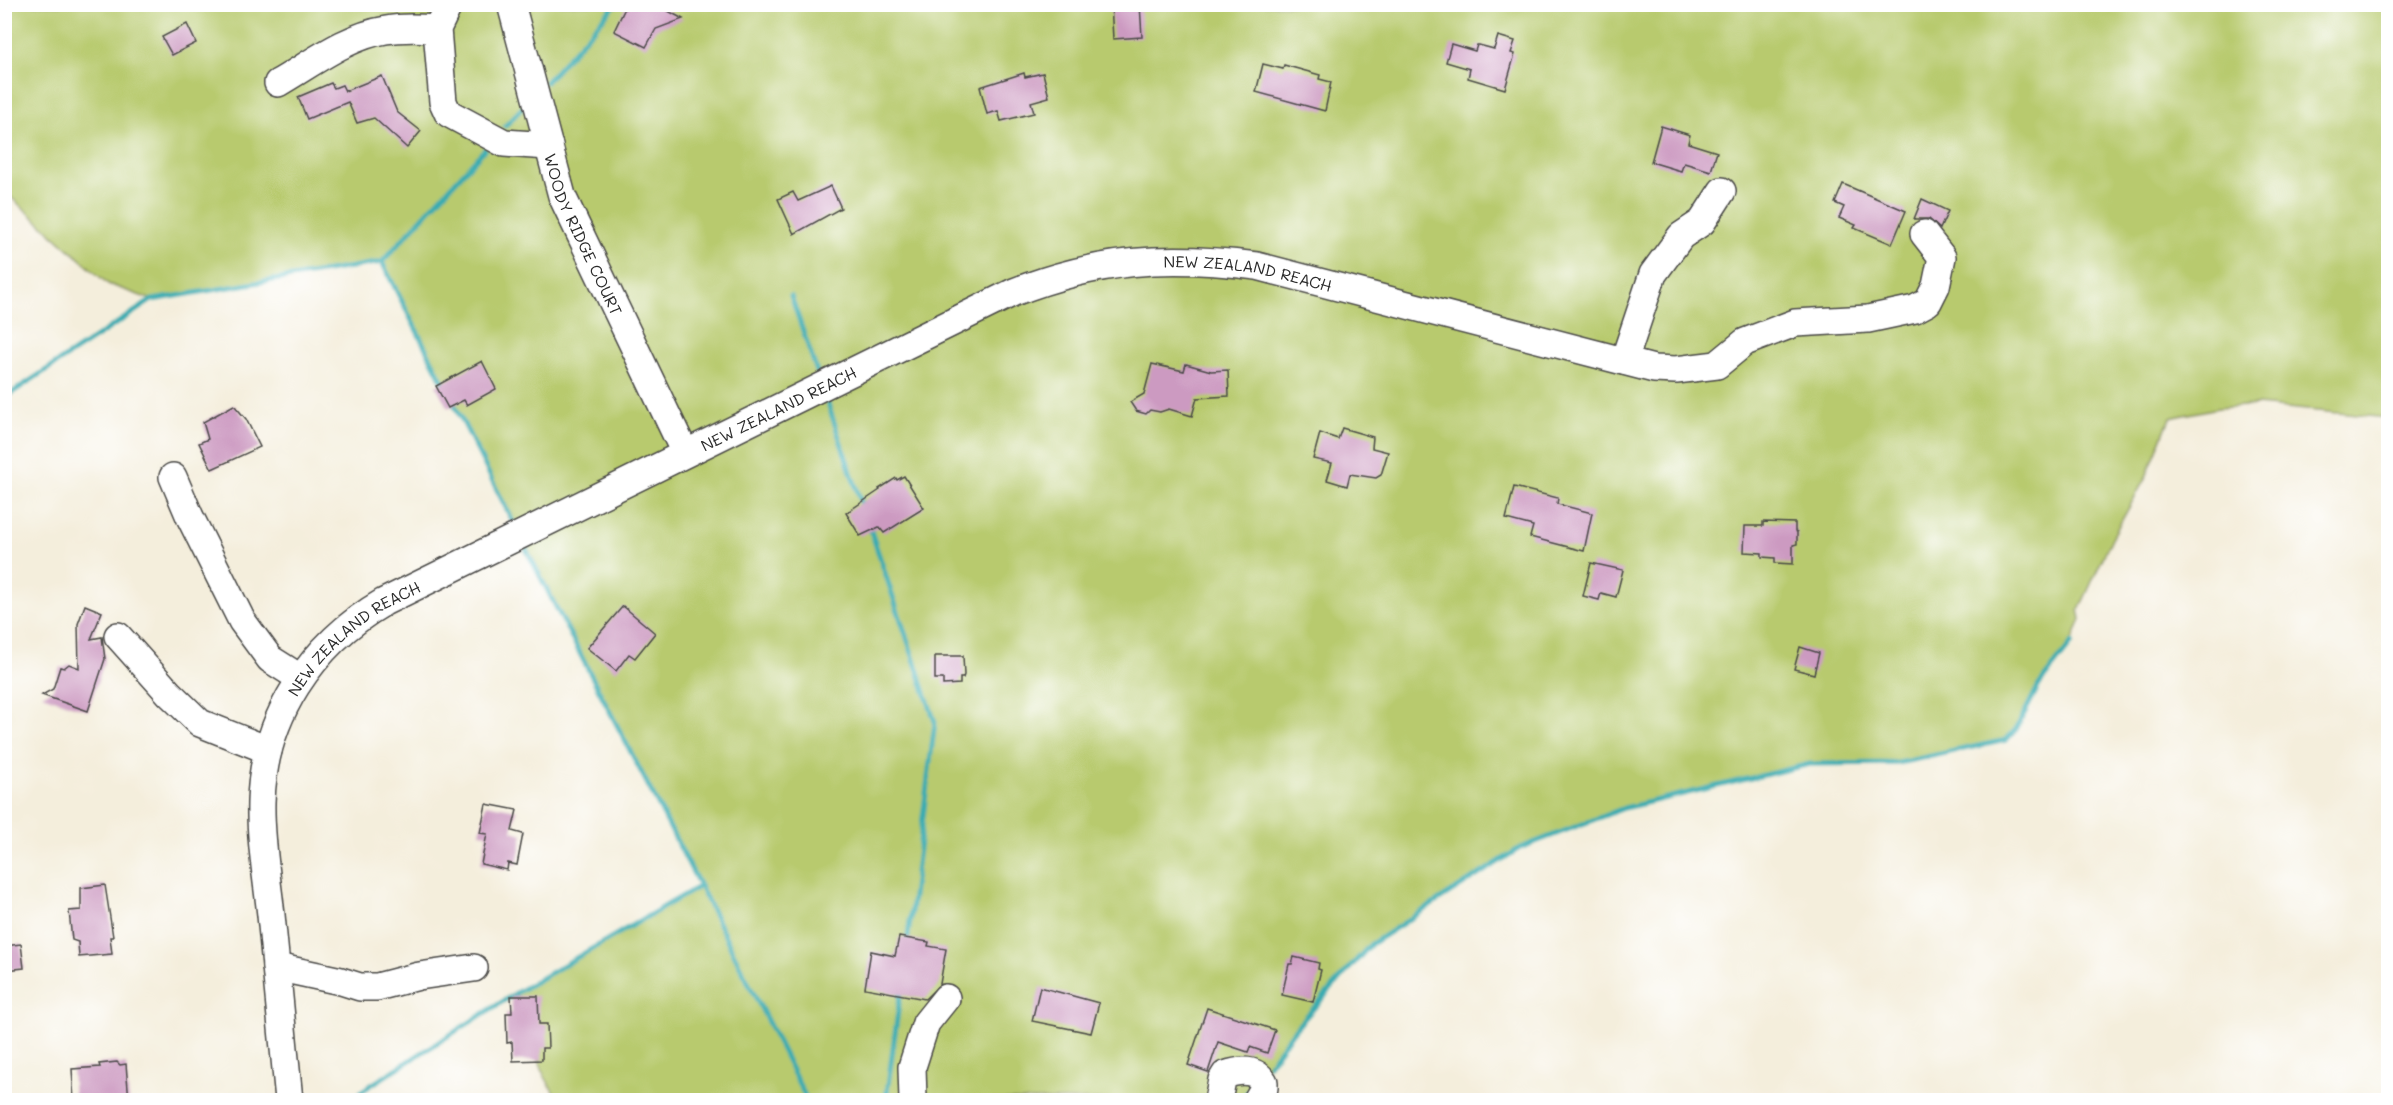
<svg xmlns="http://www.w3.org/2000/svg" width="2393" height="1105" font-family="Mali,sans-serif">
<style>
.green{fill:#b8ca6e;stroke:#727a4c;stroke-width:1.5}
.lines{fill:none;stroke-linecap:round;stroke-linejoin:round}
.stream{stroke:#39abb1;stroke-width:5}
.building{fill:#cc9ac1}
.minor-casing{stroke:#494846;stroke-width:30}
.minor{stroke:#fff;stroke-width:27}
.labels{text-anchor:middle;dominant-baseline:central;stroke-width:6;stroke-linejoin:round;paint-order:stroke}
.street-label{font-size:16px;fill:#2b2b2b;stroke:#fff}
</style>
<rect width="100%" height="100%" fill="#fff"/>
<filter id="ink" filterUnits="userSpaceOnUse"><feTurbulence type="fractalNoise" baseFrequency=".0167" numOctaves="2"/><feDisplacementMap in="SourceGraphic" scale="12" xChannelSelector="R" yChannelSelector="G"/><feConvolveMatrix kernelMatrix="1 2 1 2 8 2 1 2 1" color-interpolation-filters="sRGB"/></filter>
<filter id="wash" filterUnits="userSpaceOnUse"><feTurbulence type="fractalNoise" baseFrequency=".008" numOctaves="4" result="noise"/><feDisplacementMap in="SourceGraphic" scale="24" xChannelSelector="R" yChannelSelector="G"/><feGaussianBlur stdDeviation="1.35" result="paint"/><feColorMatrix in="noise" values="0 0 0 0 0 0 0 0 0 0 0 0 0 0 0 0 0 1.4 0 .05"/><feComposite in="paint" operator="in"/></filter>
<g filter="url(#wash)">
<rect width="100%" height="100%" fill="#f4eedc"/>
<polygon class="green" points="5,5 2388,5 2388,418 2257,405 2218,408 2170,418 2146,477 2112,538 2079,610 2081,619 2072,643 2039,685 2016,729 2006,740 1898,763 1812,764 1624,809 1520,848 1370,944 1295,1029 1242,1100 558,1100 544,1075 516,993 700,886 382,262 152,300 108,284 5,192"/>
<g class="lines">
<g class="stream">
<polyline points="546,82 616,4"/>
<polyline points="505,126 523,107"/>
<polyline points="382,262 445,386"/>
<polyline points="791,296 817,372"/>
<polyline points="4,398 152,300 382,262 485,149"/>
<polyline points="452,400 513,522"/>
<polyline points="827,401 863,508"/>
<polyline points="869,525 935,722 907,944"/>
<polyline points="526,549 700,886 807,1100"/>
<polyline points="1269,1064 1295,1029 1371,944 1520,848 1624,808 1810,764 1898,763 2006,740 2016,729 2039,685 2072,643"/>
<polyline points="360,1092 516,993 700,886"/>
<polyline points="886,1100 901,989"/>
<polyline points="1242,1100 1247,1092"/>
</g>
</g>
<g id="blocks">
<g class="building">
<polygon points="627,4 672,4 668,11 683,19 656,29 646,47 614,31"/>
<polygon points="1111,4 1140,4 1142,37 1113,39"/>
<polygon points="187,24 196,43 172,55 162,37"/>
<polygon points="1498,36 1515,41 1511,53 1515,54 1505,89 1468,78 1470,69 1446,62 1451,44 1475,51 1477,45 1479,45 1494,49"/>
<polygon points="1263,64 1283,69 1284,65 1320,75 1319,79 1331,82 1325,111 1256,92"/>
<polygon points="1024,73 1025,77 1043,73 1049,97 1031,102 1034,113 1001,121 998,111 987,114 980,87"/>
<polygon points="382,76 397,112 421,131 407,148 374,118 357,123 348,102 307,119 298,97 331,83 334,88 342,85 345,91"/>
<polygon points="1661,126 1690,135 1688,143 1717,152 1711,171 1684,163 1681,171 1651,162"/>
<polygon points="1843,184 1906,211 1892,244 1854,228 1856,225 1839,218 1844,207 1835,203"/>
<polygon points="831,186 841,208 794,234 778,199 793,192 798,201"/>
<polygon points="1922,199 1948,211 1940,229 1929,219 1914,219"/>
<polygon points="482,361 496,389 467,405 464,400 448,408 436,386"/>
<polygon points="1152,364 1184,371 1186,364 1211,371 1228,370 1229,396 1197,398 1192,416 1169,409 1160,412 1150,410 1146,414 1136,411 1130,402 1144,394"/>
<polygon points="234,405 246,419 260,447 212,469 199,443 208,439 203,422"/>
<polygon points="1342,428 1373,437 1372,448 1388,452 1381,475 1376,478 1350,474 1347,486 1327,480 1332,463 1313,459 1320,433 1338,439"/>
<polygon points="904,476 924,508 884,533 879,527 860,536 846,513 880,490 879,489 896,478 897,480"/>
<polygon points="1514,487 1558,498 1557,504 1592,513 1584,551 1530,537 1533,526 1506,519"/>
<polygon points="1763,522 1795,523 1795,531 1797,532 1797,544 1793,545 1793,564 1775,563 1775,558 1762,557 1762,553 1744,552 1745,526 1763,526"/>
<polygon points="1591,563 1623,570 1616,597 1601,593 1599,600 1583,596"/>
<polygon points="85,605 102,612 91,639 102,637 105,659 88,711 42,695 53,689 60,667 64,668 69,664 79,668 78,624"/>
<polygon points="623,606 655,633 635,658 629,654 616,671 587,648"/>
<polygon points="1800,647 1819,653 1814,674 1794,669"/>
<polygon points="935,656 963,656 964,675 963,678 960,678 960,684 943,685 943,679 935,679"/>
<polygon points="486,804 517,810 512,831 523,834 517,865 508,863 507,870 481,864 487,834 480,833"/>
<polygon points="105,885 113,937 110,937 112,954 79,957 78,942 72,940 69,911 81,910 81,888"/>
<polygon points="899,937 929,942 928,946 946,949 940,984 925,999 865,988 871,951 895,956"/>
<polygon points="21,944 24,968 6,970 4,946"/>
<polygon points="1294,957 1319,963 1318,969 1321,970 1313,1002 1282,995 1289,964 1292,964"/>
<polygon points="1040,987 1099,1003 1091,1033 1032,1021"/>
<polygon points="511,996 538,996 539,1024 547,1024 548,1048 542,1048 542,1060 513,1061 512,1042 507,1043 506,1013 512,1013"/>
<polygon points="1207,1008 1275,1030 1267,1053 1250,1047 1248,1052 1218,1042 1208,1072 1188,1065"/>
<polygon points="117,1062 120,1065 126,1064 129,1101 74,1101 72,1069 100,1067 99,1064"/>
</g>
</g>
</g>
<g filter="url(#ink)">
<use href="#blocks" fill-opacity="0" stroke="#494846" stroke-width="1.5"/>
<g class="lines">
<g class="minor-casing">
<g id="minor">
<polyline points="449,4 437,29 443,102 448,113 504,143 549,146"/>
<path id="s1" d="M511 4 562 196 685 453"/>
<path d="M278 83C311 64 347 36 386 30 403 27 420 28 437 29"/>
<polyline points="1624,361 1653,274 1681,236 1702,222 1722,191"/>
<polyline points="173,477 190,517 242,621 270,659 300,678"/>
<polyline points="118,636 169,693 200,723 268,750"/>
<polyline points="276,967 341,981 360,987 377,987 419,976 474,968"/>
<path id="s2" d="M289 1100C283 1039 277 977 271 915 267 878 260 839 261 802 263 717 312 644 384 602L1014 292C1099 259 1166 255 1257 266L1654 369 1676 370 1717 365 1745 342 1795 323 1868 319 1915 309 1928 302 1936 286 1942 257 1924 234"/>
<polyline points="913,1100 912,1067 926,1023 946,998"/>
<path d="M1218 1100 1222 1080 1225 1075C1239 1070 1255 1068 1264 1082V1088L1257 1100"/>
</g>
</g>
<use href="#minor" class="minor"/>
</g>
</g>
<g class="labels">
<g class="street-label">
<text stroke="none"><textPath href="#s1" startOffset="242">WOODY RIDGE COURT</textPath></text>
<text stroke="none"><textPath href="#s2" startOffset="1486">NEW ZEALAND REACH</textPath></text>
<text stroke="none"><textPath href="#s2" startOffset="984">NEW ZEALAND REACH</textPath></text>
<text stroke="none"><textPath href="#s2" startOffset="498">NEW ZEALAND REACH</textPath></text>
</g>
</g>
<rect width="2393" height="1105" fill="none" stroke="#fff" stroke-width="24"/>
</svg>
